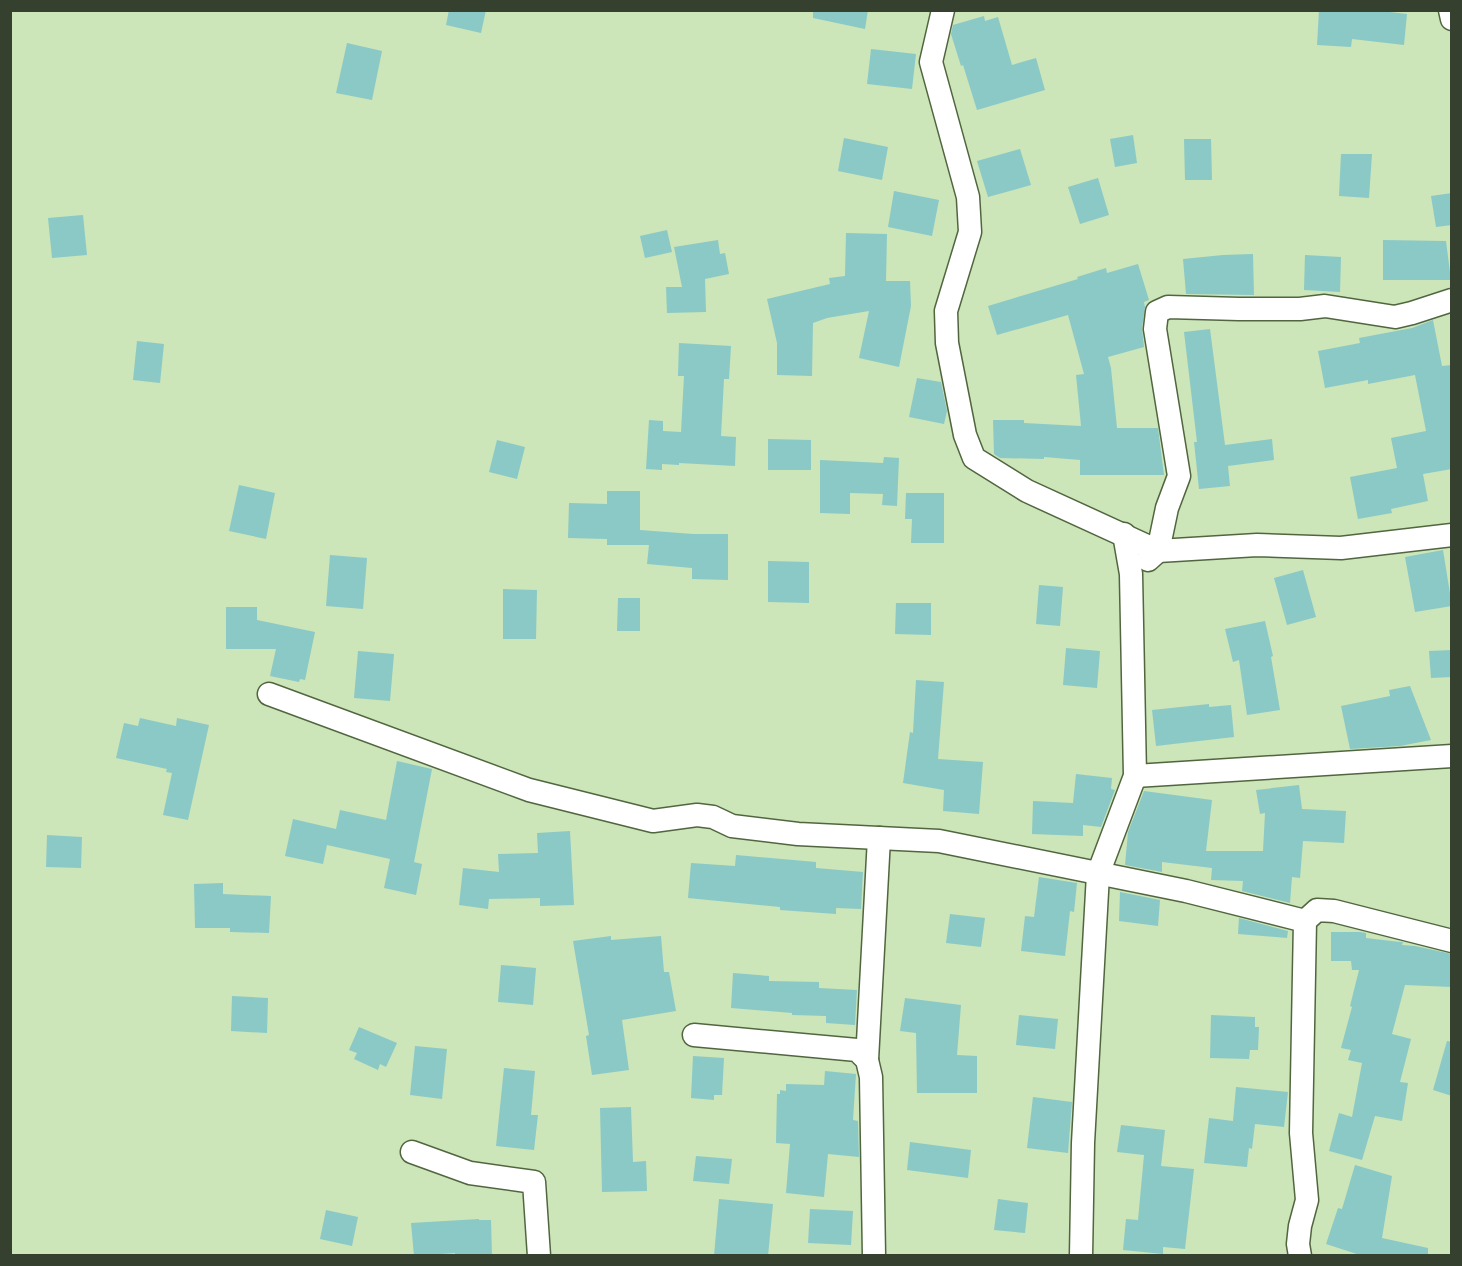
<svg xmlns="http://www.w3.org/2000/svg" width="1462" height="1266" font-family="'PT Sans',sans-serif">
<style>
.building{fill:#8bc9c6}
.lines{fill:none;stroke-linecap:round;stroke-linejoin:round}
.minor-casing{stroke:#51663f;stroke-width:25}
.minor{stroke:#fff;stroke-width:22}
</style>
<rect width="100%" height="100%" fill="#cce5b9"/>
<g class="building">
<polygon points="449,10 486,10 481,33 446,25"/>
<polygon points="813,10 868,10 865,29 813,18"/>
<polygon points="1319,10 1373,10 1407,14 1404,45 1352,39 1351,47 1317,45"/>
<polygon points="984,16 985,21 998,17 1012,65 1036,58 1045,90 977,110 963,65 961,66 951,34 953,25"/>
<polygon points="347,43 382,51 372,100 336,93"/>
<polygon points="871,49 916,54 912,89 867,84"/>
<polygon points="1133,135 1137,163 1115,167 1110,139"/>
<polygon points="844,138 888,147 882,180 838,171"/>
<polygon points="1184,139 1211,139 1212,180 1185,180"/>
<polygon points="1020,149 1031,185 988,197 977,161"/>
<polygon points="1341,154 1372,154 1369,198 1339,196"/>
<polygon points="1098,178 1109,215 1080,224 1068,187"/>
<polygon points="894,191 939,200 932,236 888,227"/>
<polygon points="1452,193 1452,225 1436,227 1431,196"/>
<polygon points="83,215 87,255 52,258 48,218"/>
<polygon points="667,230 672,252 645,258 640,236"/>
<polygon points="846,233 887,234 886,281 910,281 911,306 899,367 859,358 869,311 827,318 813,323 812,376 777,375 777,343 767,299 830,284 829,278 845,276"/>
<polygon points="718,240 720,254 725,253 729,274 705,279 706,312 667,313 666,287 682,287 674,247"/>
<polygon points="1383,240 1446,241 1451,280 1383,280"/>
<polygon points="1253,254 1254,295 1186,294 1183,259 1223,255"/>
<polygon points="1305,255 1341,257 1340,292 1304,290"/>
<polygon points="1138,264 1149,300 1144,302 1145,307 1142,328 1144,347 1108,357 1111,368 1117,428 1158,428 1164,475 1080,475 1080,460 1044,457 1044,459 1000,458 994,454 993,420 1024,420 1024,423 1081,426 1076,375 1084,374 1068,315 997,335 988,306 1078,279 1077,277 1106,268 1107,273"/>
<polygon points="1433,320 1442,366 1452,365 1452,469 1423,474 1428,501 1391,509 1392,513 1358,519 1350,477 1397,468 1391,438 1426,431 1415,375 1368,384 1368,380 1325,388 1318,351 1360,343 1359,338 1412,328"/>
<polygon points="1210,329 1225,445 1272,439 1274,460 1228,466 1230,486 1199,489 1194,442 1197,442 1184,332"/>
<polygon points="137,341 164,344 160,383 133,380"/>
<polygon points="679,343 731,346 729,379 724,379 721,436 736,437 735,466 679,463 679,465 662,464 662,470 646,469 649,420 663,421 663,431 681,432 684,376 678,376"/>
<polygon points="917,378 941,382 947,411 944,424 909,417"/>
<polygon points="768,439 811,440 811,470 768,470"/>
<polygon points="497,440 525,447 517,479 489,472"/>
<polygon points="884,457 899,458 897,506 882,505 883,494 850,493 850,514 820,513 820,460 883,463"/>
<polygon points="239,485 275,493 266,539 229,531"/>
<polygon points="607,491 640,491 640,530 693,534 728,534 728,580 692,579 692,568 647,564 649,545 607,545 607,539 568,538 569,503 607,504"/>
<polygon points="906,493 944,493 944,543 911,543 912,519 905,519"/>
<polygon points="1443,550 1452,606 1415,612 1405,557"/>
<polygon points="330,555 367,558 363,609 326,606"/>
<polygon points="768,561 809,562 809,603 768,602"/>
<polygon points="1303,570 1316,617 1287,625 1274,578"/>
<polygon points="1039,585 1063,587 1060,626 1036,624"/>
<polygon points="503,589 537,590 536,639 503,639"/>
<polygon points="618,598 640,598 640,631 617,631"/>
<polygon points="896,603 931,603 931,635 895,634"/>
<polygon points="226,607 257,607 257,620 315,632 305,680 300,679 299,682 270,676 276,649 226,649"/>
<polygon points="1265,621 1273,656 1271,657 1280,710 1247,715 1239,660 1233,662 1225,629"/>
<polygon points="1066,648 1100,651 1097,688 1063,685"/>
<polygon points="1452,650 1452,677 1431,678 1429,651"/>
<polygon points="358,651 394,654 390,701 354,698"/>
<polygon points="916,680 944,682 938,759 983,762 979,814 943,811 944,790 903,783 910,732 913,733"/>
<polygon points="1410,686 1431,740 1400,746 1350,749 1341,706 1390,696 1389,690"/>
<polygon points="1209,704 1209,707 1231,705 1234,737 1156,746 1152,710"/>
<polygon points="140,718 176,726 177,718 209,725 188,820 163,815 172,773 166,772 167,769 116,758 124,723 138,726"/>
<polygon points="397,761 432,769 414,862 422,864 416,895 384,888 390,859 327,845 323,864 285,856 293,819 336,829 340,810 386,820"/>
<polygon points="1076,774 1112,778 1111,789 1115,790 1101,827 1083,825 1083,836 1032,834 1033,801 1073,803"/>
<polygon points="1299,785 1302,809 1346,811 1344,843 1303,841 1300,878 1292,877 1290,903 1242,891 1243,881 1211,880 1212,868 1162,862 1162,872 1125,865 1128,832 1144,791 1212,800 1206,851 1263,851 1265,813 1260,814 1256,790"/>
<polygon points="570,831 574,905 540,906 540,898 489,899 488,909 459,905 463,868 499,872 498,854 538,853 537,833"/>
<polygon points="47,835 82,837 81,868 46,867"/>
<polygon points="736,855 816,862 816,868 863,872 861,909 836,908 836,914 780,910 780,907 688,898 691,863 735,866"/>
<polygon points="1039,877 1077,883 1074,912 1070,911 1065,956 1021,951 1025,916 1034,917"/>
<polygon points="223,883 223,894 271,896 269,933 230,932 230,928 195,928 194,884"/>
<polygon points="1120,892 1160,900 1158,926 1119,921"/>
<polygon points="950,914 985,918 981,947 946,943"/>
<polygon points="1239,918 1288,931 1287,938 1238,934"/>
<polygon points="1331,932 1360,932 1366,933 1366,938 1400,942 1403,942 1402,945 1415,946 1452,954 1452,987 1405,985 1392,1034 1411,1039 1400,1082 1408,1083 1402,1121 1375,1116 1362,1160 1329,1151 1339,1113 1352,1117 1362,1063 1348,1060 1351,1050 1341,1048 1352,1007 1350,1006 1359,970 1352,970 1351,961 1331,961"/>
<polygon points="611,936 611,940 661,936 664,972 669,972 676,1011 622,1020 629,1070 592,1075 586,1036 589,1035 573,941"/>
<polygon points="501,965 536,968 533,1005 498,1002"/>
<polygon points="733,973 769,976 769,981 819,982 819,988 857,990 855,1025 826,1023 826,1016 792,1015 792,1013 731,1008"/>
<polygon points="232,996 268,998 267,1033 231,1031"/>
<polygon points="905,998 961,1005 957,1055 977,1056 977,1093 917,1093 916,1033 900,1031"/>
<polygon points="1019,1015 1058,1019 1055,1049 1016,1045"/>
<polygon points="1211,1015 1255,1017 1255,1027 1259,1027 1258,1050 1250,1050 1249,1059 1210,1058"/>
<polygon points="359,1027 397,1043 386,1067 380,1064 378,1070 354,1059 357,1053 349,1050"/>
<polygon points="1447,1041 1452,1042 1452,1096 1433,1090"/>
<polygon points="415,1046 447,1049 442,1099 410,1095"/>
<polygon points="693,1056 724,1058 722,1095 714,1095 714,1100 691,1098"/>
<polygon points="504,1068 535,1071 531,1115 538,1115 534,1150 496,1146"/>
<polygon points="825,1071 856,1074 853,1120 858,1121 859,1157 828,1154 824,1197 786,1193 790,1144 776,1143 777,1094 780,1094 780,1090 786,1091 786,1084 824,1085"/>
<polygon points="1236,1087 1288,1092 1284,1127 1255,1124 1252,1149 1249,1148 1247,1167 1204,1163 1209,1118 1233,1121"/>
<polygon points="1033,1097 1072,1102 1068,1153 1027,1148"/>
<polygon points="631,1107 633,1162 646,1161 647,1191 602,1192 600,1108"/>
<polygon points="1121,1125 1165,1130 1161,1166 1194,1169 1185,1249 1163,1247 1163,1254 1123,1250 1126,1219 1138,1220 1144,1155 1117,1152"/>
<polygon points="910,1142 971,1150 968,1178 907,1170"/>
<polygon points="696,1156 732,1159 729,1184 693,1181"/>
<polygon points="1355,1165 1392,1176 1382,1238 1428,1248 1428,1256 1363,1256 1326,1244 1338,1208 1342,1209"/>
<polygon points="719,1199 773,1204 768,1256 714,1256"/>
<polygon points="998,1199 1028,1203 1025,1233 994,1230"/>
<polygon points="810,1209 853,1211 851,1245 808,1243"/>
<polygon points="326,1210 358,1217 352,1246 320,1239"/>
<polygon points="479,1219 479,1220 491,1220 492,1256 455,1256 455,1253 414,1256 411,1223"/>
</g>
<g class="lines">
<g class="minor-casing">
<g id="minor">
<polyline points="943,10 931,62 968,197 970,232 946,311 947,343 965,435 974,458 1027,491 1158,551 1257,545 1341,548 1452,535"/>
<polyline points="1450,10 1452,19"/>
<polyline points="1148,560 1158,551 1167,508 1179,476 1155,329 1157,312 1168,307 1239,309 1300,309 1325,306 1395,317 1412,313 1452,300"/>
<polyline points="269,694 529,790 653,821 697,815 713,817 732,826 798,834 939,841 1186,891 1305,921"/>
<polyline points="1135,776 1452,756"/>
<polyline points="694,1035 857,1050 867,1060 871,1077 874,1256"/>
<polyline points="867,1060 879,838"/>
<polyline points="412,1152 470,1173 534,1182 539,1256"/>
<polyline points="1081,1256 1083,1143 1098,874 1135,776 1131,574 1124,534"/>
<polyline points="1300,1256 1298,1244 1300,1226 1307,1200 1301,1133 1305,921 1317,910 1334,911 1452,941"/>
</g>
</g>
<use href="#minor" class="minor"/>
</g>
<rect width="1462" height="1266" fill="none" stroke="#36402f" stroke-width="24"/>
</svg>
